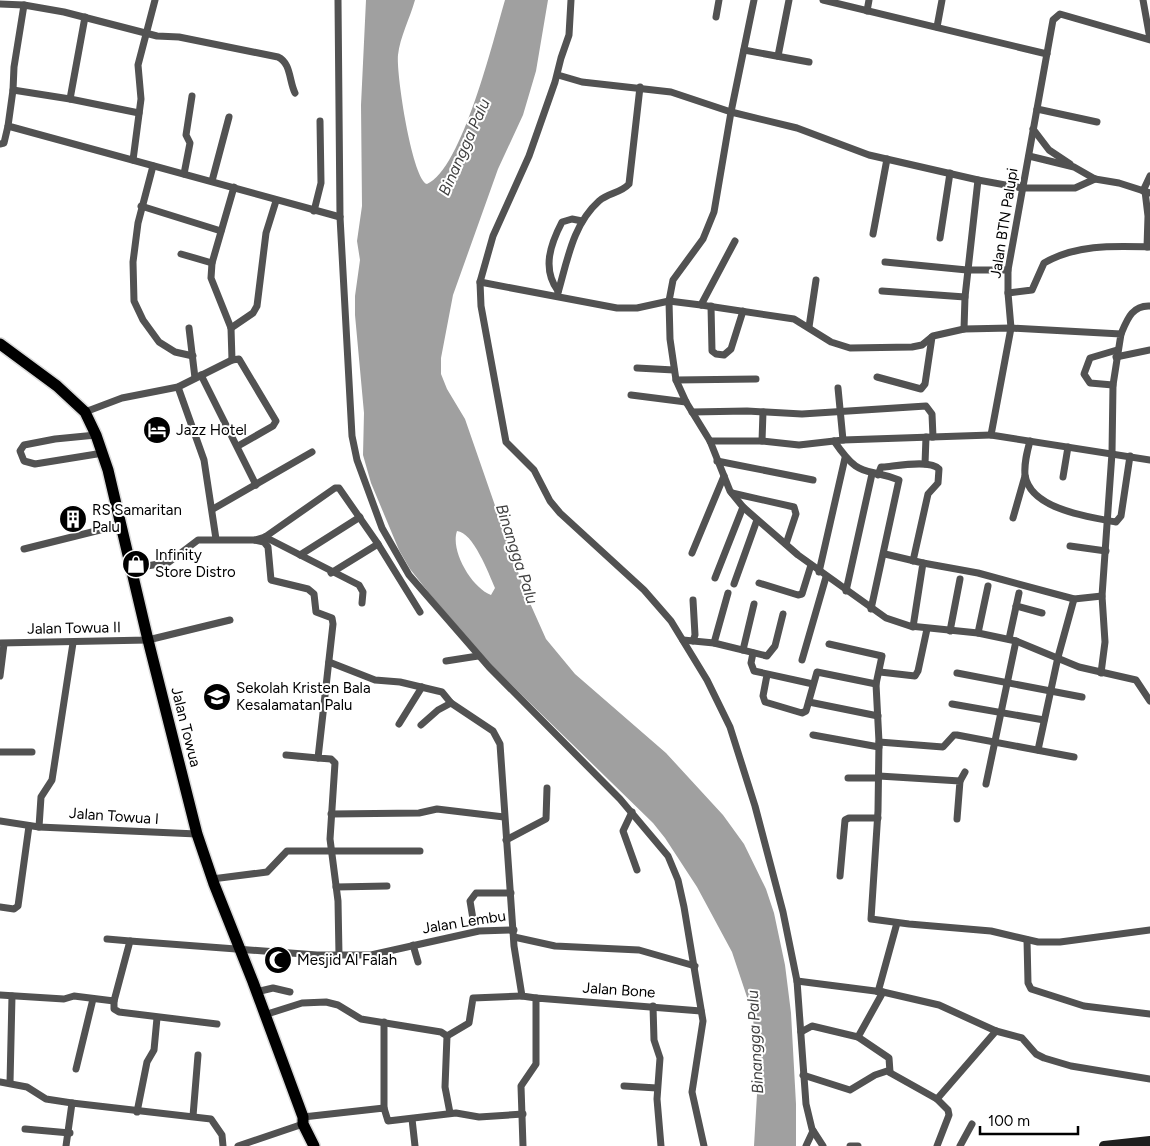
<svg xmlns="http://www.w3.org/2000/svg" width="1150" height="1146" font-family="Figtree,sans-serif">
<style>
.water{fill:#a0a0a0;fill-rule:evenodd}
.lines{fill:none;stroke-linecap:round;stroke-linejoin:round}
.primary-casing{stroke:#dbdbdb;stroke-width:14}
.street{stroke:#525252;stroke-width:7}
.secondary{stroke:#1f1f1f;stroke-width:10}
.primary{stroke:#000;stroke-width:11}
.labels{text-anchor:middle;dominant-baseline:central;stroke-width:4;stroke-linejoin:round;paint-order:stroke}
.street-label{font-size:15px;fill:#000;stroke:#fff}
.poi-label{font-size:15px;fill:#000;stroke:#fff;text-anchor:start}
.water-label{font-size:16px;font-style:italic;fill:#414141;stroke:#fff}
</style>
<rect width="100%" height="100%" fill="#fff"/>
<path class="water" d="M366 0H415C410 18 400 37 398 55 396 73 412 179 427 184 462 170 494 37 505 0H548L536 71 523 115 498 169 453 295 441 358V374L447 389 465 419 525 592 546 639 575 674 666 753 723 815 744 844 766 889 774 913 785 965 791 1013 796 1104V1146H754L757 1094 753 1015 732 952 697 887 665 838 653 823 488 662 429 593 410 569 399 550 371 483 363 455 364 413 355 315V296L360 260 357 241 362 206 361 105ZM457 531C473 532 489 574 495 588L491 595C472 588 450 551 457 531Z"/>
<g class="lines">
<g class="primary-casing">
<polyline id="primary" points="0,344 57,386 85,412 96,435 108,470 148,640 197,834 214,884 253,982 303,1117 303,1124 314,1146"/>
</g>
<g class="street">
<polyline points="338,0 340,217 352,436 357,460 382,528 409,575 489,667 620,799 668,856 678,880 684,907 703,1021 692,1092 704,1146"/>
<polyline points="571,0 569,35 561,58 555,82 529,156 493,236 480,282 481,306 506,442 534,470 550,501 560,513 644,590 671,621 707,680 730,727 755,806 783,912 797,981 806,1104 812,1129 823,1146"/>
<polyline points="754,0 731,112 714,212 703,239 673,280 669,301 670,339 676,380 686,402 710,441 730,491 743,507 798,555 886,618 910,626 978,633 1016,641 1079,667 1136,680 1150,701"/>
<polyline points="823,0 1047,54"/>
<polyline points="1143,0 1150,39"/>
<polyline points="0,4 24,5"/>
<polyline points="867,11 869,0"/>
<polyline points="716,17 719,0"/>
<polyline points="937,27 942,0"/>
<polyline points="1150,40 1060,14 1053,20 1008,270 1008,293 1011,328 991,435 1150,460"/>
<polyline points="744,50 809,62"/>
<polyline points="778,56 789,0"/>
<polyline points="558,75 582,82 671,92 731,112 797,128 869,155 978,180 1022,188 1075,188 1095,179"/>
<polyline points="13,90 70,99 139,113"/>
<path d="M295 93C289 81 291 63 278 57L179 37 157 36 64 12 24 5 14 67 13 90 8 126 340 217"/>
<polyline points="70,99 85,17"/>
<polyline points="1037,109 1097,122"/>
<polyline points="1033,129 1049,150 1070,164"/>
<polyline points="0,144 4,143 8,126"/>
<polyline points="1029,156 1074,167 1095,179 1119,183 1150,193"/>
<polyline points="133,160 141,99 138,65 155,0"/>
<polyline points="153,166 138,223 133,262 134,301 143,320 159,342 175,352 193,356"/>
<polyline points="184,174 190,143 186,135 192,96"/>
<polyline points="212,181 229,117"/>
<polyline points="1143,191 1150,176"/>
<polyline points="1145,191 1148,216 1147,247"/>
<polyline points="141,206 221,231"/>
<polyline points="314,211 321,183 320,121"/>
<polyline points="873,234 887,159"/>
<polyline points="940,238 950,173"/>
<polyline points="181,254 212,263"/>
<polyline points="885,262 967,270 1008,270"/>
<polyline points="480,282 617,308 637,308 669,301 701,305 794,319 831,342 850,348 912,347 922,345 933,336 964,329 1011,328 1121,334 1113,385 1112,453 1102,596 1105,642 1101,673"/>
<path d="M558 291C542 269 550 245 562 222L572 219 582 221"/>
<polyline points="882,291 965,297"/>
<path d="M1008 293 1032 290 1044 263C1077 244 1114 246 1150 247"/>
<path d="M557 296C567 263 572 225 599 201 608 193 621 193 629 184L640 87"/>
<polyline points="701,305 735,241"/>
<polyline points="711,306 712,351 716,354 724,355 731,349 743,311"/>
<polyline points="809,327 816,280"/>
<polyline points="189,328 195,378"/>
<polyline points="231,328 253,313 257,306 266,233 276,201"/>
<polyline points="964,329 965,297 978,180"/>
<path d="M1121 334C1127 320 1132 305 1150 306"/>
<polyline points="1116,357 1150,350"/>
<polyline points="232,360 231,328 211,278 212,263 234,187"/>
<polyline points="637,368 674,370"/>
<polyline points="201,375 256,485"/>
<polyline points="877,377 921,389 925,384 932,337"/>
<polyline points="676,380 756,379"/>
<polyline points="1113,385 1090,383 1084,374 1090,358 1117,350"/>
<polyline points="178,387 204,460 216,539"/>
<polyline points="838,388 843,440"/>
<polyline points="631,395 686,402"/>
<polyline points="85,412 122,398 178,387 232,360 239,359 276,421 273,426 238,446"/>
<polyline points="692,412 747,411 802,414 926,406 932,414 933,437"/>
<polyline points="96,435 55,439 24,445 20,451 24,461 35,464 103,453"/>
<polyline points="710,441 762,441 799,445 843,440 991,435"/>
<polyline points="762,441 763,412"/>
<path d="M834 441C861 480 862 466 899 480L871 609"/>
<path d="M1030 441C1027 452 1024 463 1025 475 1030 509 1088 517 1116 522L1121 516 1130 456"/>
<polyline points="717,461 813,480"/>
<polyline points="925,464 926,437"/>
<path d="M878 475 881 467H883C896 466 931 459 939 469L938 483 928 494 913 561"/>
<polyline points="1063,477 1068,447"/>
<polyline points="732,493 794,507 796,514 786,544"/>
<polyline points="213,509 312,452"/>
<polyline points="1013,518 1025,476"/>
<polyline points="265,537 359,585 363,592 362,603"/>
<polyline points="255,540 265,537 335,488 339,488 378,544 331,573"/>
<polyline points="378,544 420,612"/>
<polyline points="1070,546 1106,551"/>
<polyline points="24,549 120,525"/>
<polyline points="692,553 724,476"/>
<polyline points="885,554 923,563 913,627"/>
<polyline points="300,555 360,517"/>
<polyline points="923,563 978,573 1074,599 1102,596"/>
<polyline points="131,569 169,562 198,540 254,540 264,542 268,547 271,580 308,589 314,594 316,612 332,618 333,624 318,758 331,759 335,763 330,839 338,901 339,955"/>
<polyline points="819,572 845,458"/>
<polyline points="715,578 743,507"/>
<polyline points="759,583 798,595 802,594 811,565"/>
<polyline points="734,584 757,520"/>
<polyline points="846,591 872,474"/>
<polyline points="1016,606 1042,613"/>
<polyline points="950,631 960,579"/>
<polyline points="978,633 988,586"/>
<polyline points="1009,639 1019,593"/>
<polyline points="683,640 714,643 767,656 775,646 783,614"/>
<polyline points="693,641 695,635 693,600"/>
<polyline points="0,643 148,640 230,620"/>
<polyline points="714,643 728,593"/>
<polyline points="829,644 882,656 876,684 879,742 878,811 871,919 909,924 991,931 1038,942 1060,942 1150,930"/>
<polyline points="743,650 754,604"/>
<polyline points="753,653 751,663 754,671 813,684"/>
<polyline points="802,660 826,577"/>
<polyline points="446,661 478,656"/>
<polyline points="329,662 375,680 400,682 442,692 451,703 493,731 500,744 514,946 522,996 536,998"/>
<polyline points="880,672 915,676 918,671 927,629"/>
<polyline points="957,673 1082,697"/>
<polyline points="767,675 763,696 765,702 802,713 806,711 817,672 876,684"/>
<polyline points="0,676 4,644"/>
<polyline points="809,702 878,716"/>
<polyline points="952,704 1044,720"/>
<polyline points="399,724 422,687"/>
<polyline points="421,725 438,710 451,703"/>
<polyline points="813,735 879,747"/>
<polyline points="879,742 943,747 954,735 957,735 1074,757"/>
<polyline points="1038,750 1058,657 1074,599"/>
<polyline points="0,752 32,752"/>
<polyline points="286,755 318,758"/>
<polyline points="879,776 960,781 957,819"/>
<polyline points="848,778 878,778"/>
<polyline points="960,781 965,772"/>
<polyline points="986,784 1016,641"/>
<polyline points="632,812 623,831 637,870"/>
<polyline points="331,814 419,813 437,809 504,817"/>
<polyline points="0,821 39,827 197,834"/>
<polyline points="39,827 41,797 52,780 73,643"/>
<polyline points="506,840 546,819 547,788"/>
<polyline points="840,876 845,820 849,818 878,818"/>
<polyline points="212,879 267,872 287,851 420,851"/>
<polyline points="336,887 387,886"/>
<polyline points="0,907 14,909 18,906 29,826"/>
<polyline points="473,919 470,901 476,893 511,893"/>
<polyline points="514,937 555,946 639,950 695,966"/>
<polyline points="107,939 130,941"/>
<polyline points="1027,940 1028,983 1031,989 1084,1006 1150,1014"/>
<polyline points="413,945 418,962"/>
<polyline points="797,981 883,992 939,1005 996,1031 1022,1038 1036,1054 1044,1058 1071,1066 1150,1079"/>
<polyline points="256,992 273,988 290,992"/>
<polyline points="878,992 897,923"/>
<polyline points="883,992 858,1037 889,1058 890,1072"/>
<polyline points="0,995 64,999 74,996 114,1001 130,941 317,955 371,955 479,931 514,930"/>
<polyline points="114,1001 114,1009 119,1012 217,1024"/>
<polyline points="653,1006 654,1040 660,1058 657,1099 661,1146"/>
<polyline points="264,1015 302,1003 326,1002 338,1005 361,1019 441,1032 447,1036 445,1087 450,1113"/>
<polyline points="801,1032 812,1026 858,1037"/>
<polyline points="447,1036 469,1023 473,998 522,996"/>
<polyline points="76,1069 93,999"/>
<polyline points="803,1075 850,1090 875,1075 887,1071 937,1099 996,1031"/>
<polyline points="0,1082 27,1087 46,1099 72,1103"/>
<polyline points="10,1083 12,996"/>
<polyline points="624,1086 657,1088"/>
<polyline points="937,1099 948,1110 949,1115 937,1146"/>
<polyline points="384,1108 384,1022"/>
<polyline points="137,1112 147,1062 154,1050 157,1018"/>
<polyline points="193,1116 198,1055"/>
<polyline points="303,1117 384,1108 388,1121 456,1113 479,1117 523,1114"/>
<polyline points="412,1119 415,1146"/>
<polyline points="25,1129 70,1133"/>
<polyline points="66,1146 72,1103 211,1119 222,1135 223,1146"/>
<polyline points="238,1146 303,1124"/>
<polyline points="523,1146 521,1086 536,1064 536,998 701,1011"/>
<polyline points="806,1146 813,1131"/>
<polyline points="850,1146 858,1146"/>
<polyline points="960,1146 972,1124"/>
</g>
<polyline class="secondary" points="1104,1146 1150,1141"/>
<use href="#primary" class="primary"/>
</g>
<defs>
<g id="hotel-disc" transform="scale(1.4375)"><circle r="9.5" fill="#000" stroke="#fff"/><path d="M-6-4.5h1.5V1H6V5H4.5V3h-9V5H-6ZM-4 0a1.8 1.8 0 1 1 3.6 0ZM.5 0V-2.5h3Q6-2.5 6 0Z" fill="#fff"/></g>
<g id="building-disc" transform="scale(1.4375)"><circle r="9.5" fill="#000" stroke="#fff"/><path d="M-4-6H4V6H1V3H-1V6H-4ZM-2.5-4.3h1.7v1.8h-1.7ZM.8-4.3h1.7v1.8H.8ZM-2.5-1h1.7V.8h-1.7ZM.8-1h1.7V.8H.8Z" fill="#fff"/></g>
<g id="shop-disc" transform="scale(1.4375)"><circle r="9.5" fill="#000" stroke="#fff"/><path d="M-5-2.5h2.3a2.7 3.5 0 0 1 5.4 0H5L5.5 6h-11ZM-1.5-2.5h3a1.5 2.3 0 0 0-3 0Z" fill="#fff"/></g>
<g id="school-disc" transform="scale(1.4375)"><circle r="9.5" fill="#000" stroke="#fff"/><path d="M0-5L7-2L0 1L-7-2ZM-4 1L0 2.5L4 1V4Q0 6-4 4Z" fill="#fff"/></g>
<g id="mosque-disc" transform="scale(1.4375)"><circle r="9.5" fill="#000" stroke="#fff"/><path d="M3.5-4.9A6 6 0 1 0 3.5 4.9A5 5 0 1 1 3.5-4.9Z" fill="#fff"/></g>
</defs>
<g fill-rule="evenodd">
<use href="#hotel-disc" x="157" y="430"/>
<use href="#building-disc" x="73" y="519"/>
<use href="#shop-disc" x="136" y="564"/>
<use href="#school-disc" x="217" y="697"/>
<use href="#mosque-disc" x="278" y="960"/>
</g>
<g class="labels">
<g class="street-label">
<text transform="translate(1004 223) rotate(-81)">Jalan BTN Palupi</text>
<text transform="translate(74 628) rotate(-1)">Jalan Towua II</text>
<text transform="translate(186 727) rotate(76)">Jalan Towua</text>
<text transform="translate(114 816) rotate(4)">Jalan Towua I</text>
<text transform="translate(464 922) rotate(-9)">Jalan Lembu</text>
<text transform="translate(619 990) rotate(4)">Jalan Bone</text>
</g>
<g class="poi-label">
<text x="176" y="430">Jazz Hotel</text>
<text x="92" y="510">RS Samaritan<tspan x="92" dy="17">Palu</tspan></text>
<text x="155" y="555">Infinity<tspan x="155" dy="17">Store Distro</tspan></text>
<text x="236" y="688">Sekolah Kristen Bala<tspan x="236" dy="17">Kesalamatan Palu</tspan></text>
<text x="297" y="960">Mesjid Al Falah</text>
</g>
<g class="water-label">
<text transform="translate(464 147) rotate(-66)">Binangga Palu</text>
<text transform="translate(517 554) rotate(72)">Binangga Palu</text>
<text transform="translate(755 1042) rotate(-93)">Binangga Palu</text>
</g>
</g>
<path d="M980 1126v8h98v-8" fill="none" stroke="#000000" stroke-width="2.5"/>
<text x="988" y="1126" font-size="15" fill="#000000" stroke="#ffffff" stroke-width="4" paint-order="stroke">100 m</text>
</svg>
